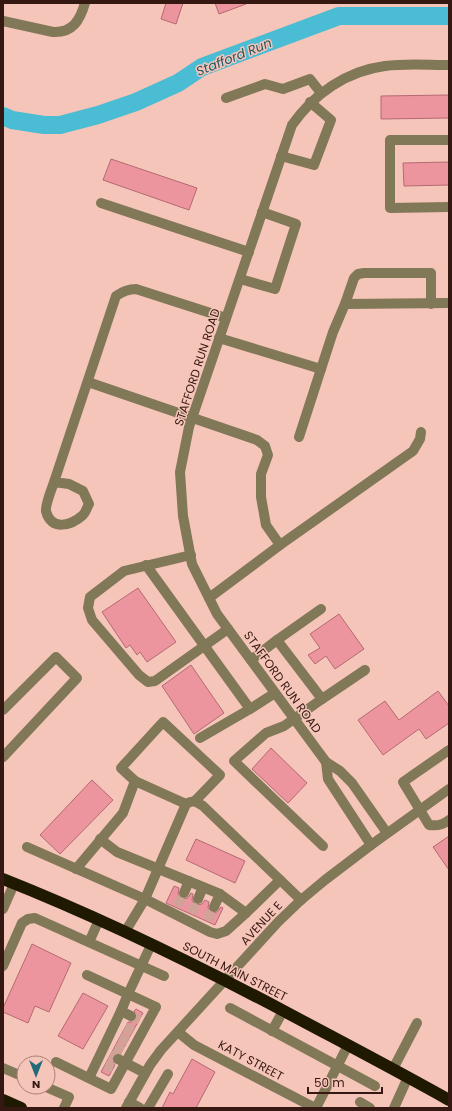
<svg xmlns="http://www.w3.org/2000/svg" width="452" height="1111" font-family="Poppins,sans-serif">
<style>
.lines{fill:none;stroke-linecap:round;stroke-linejoin:round}
.river{stroke:#4abcd3;stroke-width:18}
.building{fill:#ed959e;stroke:#b56971}
.minor-tunnel{stroke:#d0a298;stroke-width:10;stroke-dasharray:10 5;stroke-linecap:butt}
.minor{stroke:#817858;stroke-width:10}
.highway{stroke:#201901;stroke-width:12}
.labels{text-anchor:middle;dominant-baseline:central;stroke-width:3;stroke-linejoin:round;paint-order:stroke}
.street-label{font-size:12px;fill:#361812;stroke:#f6c5b9}
.water-label{font-size:13px;font-style:italic;fill:#25555f;stroke:#f6c5b9}
</style>
<rect width="100%" height="100%" fill="#f6c5b9"/>
<g class="lines">
<polyline class="river" points="3,116 12,120 44,125 60,125 98,115 136,102 178,83 202,67 339,16 449,16"/>
</g>
<g class="building">
<polygon points="166,3 183,3 176,24 161,19"/>
<polygon points="215,3 246,3 246,4 219,14"/>
<polygon points="449,95 449,118 381,119 381,96"/>
<polygon points="111,159 197,188 189,210 103,180"/>
<polygon points="449,162 449,185 404,186 403,163"/>
<polygon points="138,588 176,642 147,662 140,652 137,655 130,645 126,648 102,612"/>
<polygon points="339,614 364,649 335,669 326,656 315,664 308,655 320,648 310,634"/>
<polygon points="191,665 224,713 194,734 162,686"/>
<polygon points="438,691 449,706 449,723 426,739 419,729 383,755 358,720 385,701 399,720"/>
<polygon points="271,748 307,783 288,803 252,769"/>
<polygon points="92,780 113,800 60,854 40,835"/>
<polygon points="449,836 449,870 433,847"/>
<polygon points="196,839 245,861 235,883 186,860"/>
<polygon points="174,886 179,888 178,894 181,899 188,898 191,893 193,894 192,900 195,905 202,904 205,900 209,902 208,908 212,913 217,912 221,907 223,908 215,925 166,903"/>
<polygon points="32,944 71,963 49,1012 35,1006 28,1023 3,1012 3,1008"/>
<polygon points="83,993 108,1006 83,1049 58,1036"/>
<polygon points="136,1009 143,1013 121,1053 117,1053 112,1056 112,1060 115,1065 109,1076 101,1072 128,1022 132,1022 137,1019 137,1015 134,1011"/>
<polygon points="192,1059 215,1072 196,1108 162,1108 170,1092 173,1094"/>
</g>
<g class="lines">
<g class="minor-tunnel">
<polyline points="177,906 184,893"/>
<polyline points="192,913 198,899"/>
<polyline points="207,920 214,907"/>
<polyline points="131,1016 140,1020"/>
<polyline points="125,1027 133,1031"/>
<polyline points="120,1037 128,1041"/>
<polyline points="115,1047 123,1051"/>
<polyline points="110,1055 118,1059"/>
<polyline points="105,1065 113,1068"/>
</g>
<g class="minor">
<path d="M3 21 53 32C73 33 80 20 85 3"/>
<polyline points="226,98 265,84 283,89 310,79 321,93"/>
<polyline points="449,140 390,140 390,208 449,207"/>
<polyline points="281,156 314,165 331,120 310,102"/>
<polyline points="101,203 249,252"/>
<polyline points="240,279 275,289 296,224 262,212"/>
<polyline points="345,304 354,278 358,274 364,273 431,273 431,304"/>
<polyline points="219,338 321,369"/>
<polyline points="88,382 257,440 265,446 268,455 261,474 261,497 266,525 280,545"/>
<polyline points="299,437 333,332 345,304 449,303"/>
<path d="M54 482 69 484 83 491 89 504C87 507 86 512 83 515 72 525 51 532 46 511 45 505 52 488 54 482L116 296C123 291 128 289 136 289L226 318"/>
<polyline points="191,555 124,571 90,597 88,608 92,620 139,675 148,682 155,681 228,629"/>
<polyline points="146,565 250,709 275,693"/>
<polyline points="209,598 280,545 413,451 420,439 421,432"/>
<polyline points="277,640 321,609"/>
<polyline points="251,660 277,640 322,699 284,726 266,733 234,761 323,846"/>
<polyline points="322,699 365,670"/>
<polyline points="3,710 56,657 77,678 3,757"/>
<polyline points="200,738 250,709"/>
<path d="M449 750 403 782 429 825C436 826 443 825 449 820"/>
<polyline points="326,762 328,779 371,845"/>
<polyline points="135,781 121,768 163,722 220,775 195,801"/>
<path d="M387 833 352 783 340 771 326 762 217 614 192 564 183 516 180 472 189 427 292 125C314 94 346 71 385 66 406 63 428 65 449 65"/>
<polyline points="100,839 117,852 220,894 246,913"/>
<polyline points="27,847 145,899 210,932 217,934 226,931 246,913 280,880"/>
<polyline points="76,869 123,813 135,781 186,804"/>
<polyline points="184,893 189,881"/>
<polyline points="198,899 203,887"/>
<polyline points="214,907 220,894"/>
<polyline points="3,909 14,884"/>
<path d="M125 932 145 899 186 804C193 799 197 802 203 806L301 900"/>
<polyline points="89,942 99,920"/>
<polyline points="3,966 22,923 28,919 35,918 164,976"/>
<polyline points="87,975 128,994 121,1011 89,1078"/>
<polyline points="230,1008 375,1086"/>
<polyline points="121,1011 131,1016"/>
<polyline points="272,1031 283,1011"/>
<polyline points="178,1032 194,1045 315,1108"/>
<polyline points="118,1059 145,1073"/>
<polyline points="56,1062 111,1089 156,1007 128,994 151,945"/>
<polyline points="3,1068 24,1077"/>
<polyline points="393,1069 417,1023"/>
<polyline points="46,1087 69,1097 64,1108"/>
<polyline points="129,1102 140,1108"/>
<polyline points="360,1102 370,1108"/>
<polyline points="126,1108 150,1065 161,1050 278,922 301,900 325,880 371,845 449,789"/>
<polyline points="148,1108 168,1074"/>
<polyline points="316,1108 348,1045"/>
<polyline points="394,1108 408,1077"/>
</g>
<g class="highway">
<path d="M3 879C99 917 191 962 282 1010 338 1040 394 1069 449 1100"/>
<polyline points="3,1100 21,1108"/>
</g>
</g>
<g class="labels">
<g class="street-label">
<text transform="translate(197 367) rotate(-72)">STAFFORD RUN ROAD</text>
<text transform="translate(283 682) rotate(54)">STAFFORD RUN ROAD</text>
<text transform="translate(261 923) rotate(-47)">AVENUE E</text>
<text transform="translate(235 971) rotate(27)">SOUTH MAIN STREET</text>
<text transform="translate(251 1060) rotate(28)">KATY STREET</text>
</g>
<g class="water-label">
<text transform="translate(234 57) rotate(-22)">Stafford Run</text>
</g>
</g>
<rect width="452" height="1111" fill="none" stroke="#361812" stroke-width="8"/>
<g transform="translate(36 1075) rotate(180)"><circle r="19" fill="#f6c5b9" stroke="#a98076"/>
<path d="M0-3L7 15L0 10L-7 15Z" fill="#246b79"/>
<text y="-6" font-size="11" font-weight="bold" text-anchor="middle" fill="#361812">N</text>
</g>
<path d="M308 1087v6h74v-6" fill="none" stroke="#361812" stroke-width="2"/>
<text x="314" y="1087" font-size="12" fill="#361812" stroke="#f6c5b9" stroke-width="3" paint-order="stroke">50 m</text>
</svg>
